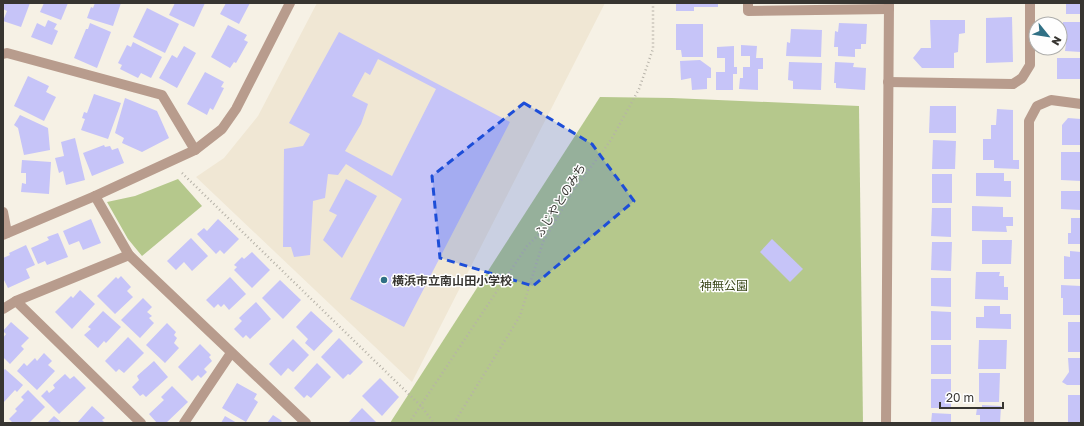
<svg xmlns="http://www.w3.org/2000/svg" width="1084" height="426" font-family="'Golos Text','Noto Sans JP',sans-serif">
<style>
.built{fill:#f0e7d4}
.green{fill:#b5c88c}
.building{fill:#c6c4f8;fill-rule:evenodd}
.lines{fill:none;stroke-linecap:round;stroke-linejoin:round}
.path{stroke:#b6b2a8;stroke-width:2.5;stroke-dasharray:1 3;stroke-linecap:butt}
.street{stroke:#b89c8d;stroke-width:10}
.marked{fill:#1d4ed8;fill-opacity:0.2;stroke:#1d4ed8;stroke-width:3;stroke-dasharray:8 5;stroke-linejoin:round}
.poi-dot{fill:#307085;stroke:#fefefe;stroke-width:1.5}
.labels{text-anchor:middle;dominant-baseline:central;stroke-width:3;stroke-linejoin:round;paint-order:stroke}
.street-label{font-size:12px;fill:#373531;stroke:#fefefe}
.poi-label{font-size:12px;font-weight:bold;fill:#373531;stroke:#fefefe;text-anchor:start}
.park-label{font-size:12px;fill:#394617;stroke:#fefefe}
</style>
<rect width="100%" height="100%" fill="#f6f1e5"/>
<polygon class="built" points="317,3 605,3 412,382 196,177 224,158 258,116"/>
<g class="green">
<polygon points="600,97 672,98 859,106 863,423 390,423"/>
<polygon points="178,179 202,206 142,256 128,239 107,202 135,196"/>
</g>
<g class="building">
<polygon points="3,3 30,3 21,27 3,21 7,11 3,9"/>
<polygon points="44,3 68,3 61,20 40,12"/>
<polygon points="95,3 121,3 113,26 87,18 91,7 93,8"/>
<polygon points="175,3 205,3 194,27 169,15"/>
<polygon points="226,3 250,3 239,24 220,14"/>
<polygon points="676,3 718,3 718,7 694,7 694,11 676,11"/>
<rect x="1066" y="3" width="15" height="11"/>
<polygon points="147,8 179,24 165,53 133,37"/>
<polygon points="1012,17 1013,62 986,63 986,18"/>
<polygon points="48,20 57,24 54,29 58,31 52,45 31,37 37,23 45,27"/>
<polygon points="930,20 965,20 965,33 959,34 958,52 954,53 954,68 922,68 913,58 921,48 931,48"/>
<polygon points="1063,22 1081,22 1081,52 1065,51 1066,43 1062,43"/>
<polygon points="90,23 111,32 97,68 74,58 86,29 88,29"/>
<polygon points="839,23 867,24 866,44 861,44 861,49 855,49 855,57 838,56 838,47 834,47 835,31 838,32"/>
<polygon points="676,24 703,24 703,57 682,57 681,50 676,50"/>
<polygon points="228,25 247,35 244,40 248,42 236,63 234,62 230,68 211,57"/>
<polygon points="791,29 822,30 821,57 786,56 787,42 790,43"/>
<path d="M339 32 510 122 404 327 350 299 402 199 346 164 338 175 328 174 325 198 313 201 310 255 294 257 291 247H283L284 149 303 146 310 134 289 123ZM378 59 436 89 392 176 345 151 361 124 368 104 352 96 365 72 370 75Z"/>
<polygon points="133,42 162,57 151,78 141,73 138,78 120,69 122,65 118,63 127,45 131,47"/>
<polygon points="741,45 757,46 756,58 763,58 763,69 758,69 758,90 739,89 740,78 743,78 743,67 750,67 750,56 741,56"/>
<polygon points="184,46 196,53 177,88 159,78 172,55 177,58"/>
<polygon points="734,46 734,67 737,67 737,74 733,74 733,90 716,90 716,72 725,72 725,58 717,58 717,47"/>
<polygon points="1057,58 1080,58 1081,79 1057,79"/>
<polygon points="700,60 711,68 711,78 707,78 707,89 692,90 691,78 681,80 680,61"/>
<polygon points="789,62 822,63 821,90 793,89 793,81 788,80"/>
<polygon points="835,62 854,63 853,67 866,68 865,90 836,88 836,83 834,83"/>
<polygon points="205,72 224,82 221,87 224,88 213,110 210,108 207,115 187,104"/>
<polygon points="28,76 49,86 46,92 56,97 44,121 14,106"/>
<polygon points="94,94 121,103 108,139 81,130 85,119 82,118 84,112 87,113"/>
<polygon points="125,98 157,111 169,138 142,152 122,143 124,138 115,133"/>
<polygon points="930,106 956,106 956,133 929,133"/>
<polygon points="997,109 1013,110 1013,160 1019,160 1019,169 994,168 994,160 983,160 983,139 991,139 991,125 996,125"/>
<polygon points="20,115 48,128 50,150 24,155 18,128 14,125"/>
<polygon points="1068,118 1081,119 1081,145 1062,145 1062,125"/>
<polygon points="75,138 85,180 66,185 63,171 59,173 55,158 64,156 61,142"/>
<polygon points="933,140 956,141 955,169 932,169"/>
<polygon points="104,145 105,147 110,146 112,150 118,148 124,163 92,176 83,153"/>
<polygon points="1061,152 1081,152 1081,181 1061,180"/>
<polygon points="22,160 51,162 49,194 21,192 22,183 26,184 26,173 21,173"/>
<polygon points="976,173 1004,173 1004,181 1011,181 1011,197 976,196"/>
<rect x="932" y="174" width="20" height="29"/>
<polygon points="346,179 377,196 342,258 323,240 337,215 329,211"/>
<polygon points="1061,191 1081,191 1081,210 1061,209"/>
<polygon points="972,206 1003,207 1003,217 1013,217 1013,226 1006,226 1007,232 972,231"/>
<polygon points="932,208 951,208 951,237 931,236"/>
<polygon points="1071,218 1081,218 1081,244 1068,244 1068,233 1071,233"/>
<polygon points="91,219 101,243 83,250 79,241 69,245 63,231"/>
<polygon points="218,219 239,239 224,254 220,250 216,254 197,234 204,228 207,231"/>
<polygon points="58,233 68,257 47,265 45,261 38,264 31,248 49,240 47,237"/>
<polygon points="191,238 208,256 192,271 184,262 176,270 167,261"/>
<polygon points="772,239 803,269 790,282 760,252"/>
<polygon points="982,240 1012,240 1011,264 982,264"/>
<polygon points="932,242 952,242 951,271 931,270"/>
<polygon points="26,245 35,265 26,269 30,278 8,288 3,278 3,258 10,255 9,253"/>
<polygon points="1070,251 1081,252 1081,279 1064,279 1064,256 1070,257"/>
<polygon points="252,252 270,270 252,288 234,270 237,267 234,265 242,257 244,259"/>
<polygon points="976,272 1000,272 999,276 1004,276 1004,287 1008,287 1008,300 975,299"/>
<polygon points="121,276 131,287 127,291 133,297 115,314 97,296 116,277 118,279"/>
<polygon points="230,277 246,294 229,310 224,304 221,307 218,304 214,308 206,300"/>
<polygon points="931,278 951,278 951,307 931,306"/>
<polygon points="280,280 301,300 283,319 262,298"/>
<polygon points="1061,285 1081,286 1081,315 1063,315 1063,298 1061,298"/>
<polygon points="80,290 95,304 72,329 55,312 71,296 73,298"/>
<polygon points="143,298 152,307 147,312 152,316 149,318 154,323 140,338 121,320"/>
<polygon points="256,302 271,319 250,339 246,335 243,338 234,329 242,321 239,318"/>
<polygon points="984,306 1000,306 1000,314 1011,314 1011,329 976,328 976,317 984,317"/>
<polygon points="103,311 121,327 106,343 104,341 98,348 84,335 91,329 88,327"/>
<polygon points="311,311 333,331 314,351 305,343 308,339 296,327"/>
<polygon points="931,311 951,312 951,340 931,340"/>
<polygon points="11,322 29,338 21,346 24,349 10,364 3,357 3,338 6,334 3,331"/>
<rect x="1068" y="322" width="13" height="30"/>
<polygon points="167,323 176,332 174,335 177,338 174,343 179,348 165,363 146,345"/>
<polygon points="128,337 144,353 124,373 119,369 116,372 105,361"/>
<polygon points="339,338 363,362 350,375 348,374 343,379 321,357"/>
<polygon points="293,339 309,355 293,372 288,368 281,376 269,364"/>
<polygon points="979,340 1007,340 1006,369 978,369"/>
<polygon points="200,344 211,355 209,357 212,361 204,369 207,372 201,378 198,375 192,381 178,367"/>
<rect x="931" y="345" width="20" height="29"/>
<polygon points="44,353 52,361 48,365 55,371 37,390 17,371 24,363 27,366 35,358 37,361"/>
<polygon points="1068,358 1081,358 1081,385 1067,385 1062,382 1069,372"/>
<polygon points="154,361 168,377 146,397 143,394 140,396 132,387 139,380 137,376"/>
<polygon points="317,363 331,377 311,398 307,395 304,398 294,388"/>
<polygon points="5,369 23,385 17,392 15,390 3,403 3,371"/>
<polygon points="979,373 1000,373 999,402 979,402"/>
<polygon points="65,374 70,379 74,376 86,388 59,414 41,396 47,390 49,393 55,388 53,385"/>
<polygon points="380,378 399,397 382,416 362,396"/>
<rect x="931" y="379" width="20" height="29"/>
<polygon points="237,383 257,394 254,399 258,402 246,422 222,408"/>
<polygon points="172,386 188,402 166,423 157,423 149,414 164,400 161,397"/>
<polygon points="28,390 45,407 29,423 13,423 9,419 17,411 15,409 24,400 21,397"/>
<polygon points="1068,395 1081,395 1081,423 1068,422"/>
<polygon points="982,405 1001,406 1000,423 980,423 980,415 976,415 977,408 982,408"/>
<polygon points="92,406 105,418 102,420 105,423 77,423"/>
<polygon points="362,408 377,423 348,423"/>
<polygon points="932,413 951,414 951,423 931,423"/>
<polygon points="273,415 282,421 280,423 267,423"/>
<polygon points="54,416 62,423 47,423"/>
<polygon points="225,416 237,423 221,423"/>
</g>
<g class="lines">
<g class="path">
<polyline points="182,173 421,406 434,423"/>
<polyline points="409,423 527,246 554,220"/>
<polyline points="454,423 520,316 543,242 572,192 611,140 639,89 653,49 653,3"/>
</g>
<g class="street">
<polyline points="748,3 748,11 889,9"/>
<polyline points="3,54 7,53 162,95 195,150"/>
<polyline points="888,82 1013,84 1022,78 1030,65 1030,3"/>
<polyline points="95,196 129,255 306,423"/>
<polyline points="3,212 7,233"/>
<polyline points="3,235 95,196 195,150 222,129 236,109 290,3"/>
<polyline points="16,301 141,423"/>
<polyline points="3,309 16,301 129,255"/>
<polyline points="184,423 231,353"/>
<polyline points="886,423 889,3"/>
<polyline points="1029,423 1029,121 1037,106 1051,100 1081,104"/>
</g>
</g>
<path class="marked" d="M524 103 592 144 634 201 533 286 440 258 432 176Z"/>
<circle class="poi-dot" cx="384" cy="280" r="4"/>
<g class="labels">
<g class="street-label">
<text transform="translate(560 200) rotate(-58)">ふじやとのみち</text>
</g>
<g class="poi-label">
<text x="392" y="280">横浜市立南山田小学校</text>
</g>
<g class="park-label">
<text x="724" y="285">神無公園</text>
</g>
</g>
<rect width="1084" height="426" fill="none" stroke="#373531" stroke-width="8"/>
<g transform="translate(1048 36) rotate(120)"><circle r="19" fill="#fefefe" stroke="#aeaeac"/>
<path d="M0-3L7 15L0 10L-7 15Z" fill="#307085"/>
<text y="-6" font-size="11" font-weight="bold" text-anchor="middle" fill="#373531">N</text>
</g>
<path d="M940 402v6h63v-6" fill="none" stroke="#373531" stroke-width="2"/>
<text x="946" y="402" font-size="12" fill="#373531" stroke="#fefefe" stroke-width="3" paint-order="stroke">20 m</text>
</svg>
